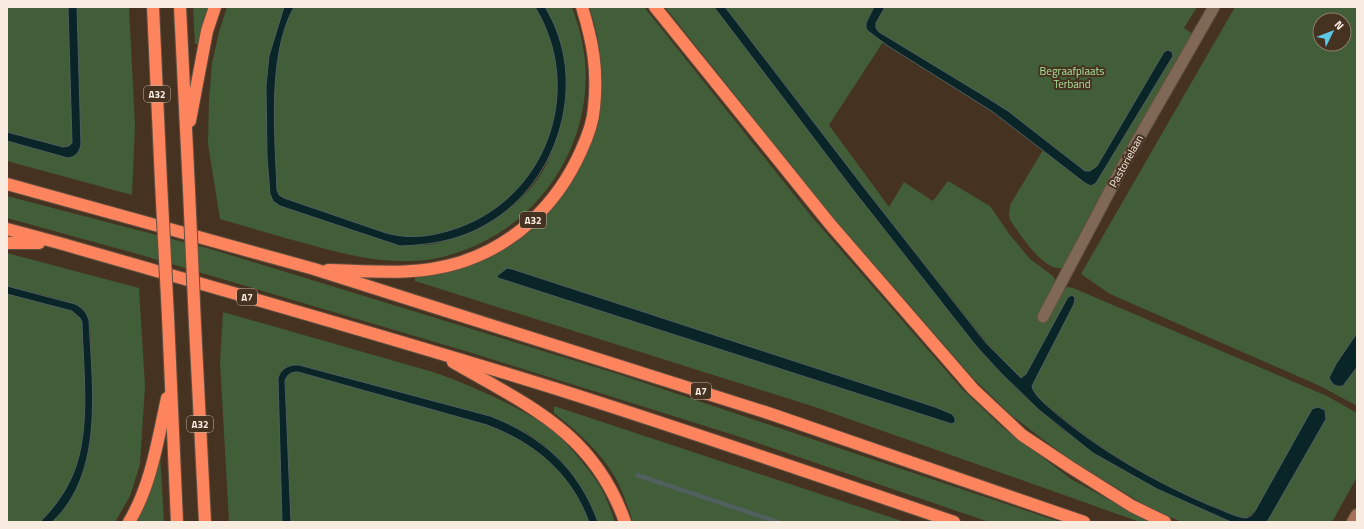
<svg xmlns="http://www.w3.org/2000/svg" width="1364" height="529" font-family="'Titillium Web',sans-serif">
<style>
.green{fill:#415e39;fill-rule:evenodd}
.water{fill:#0a2528;stroke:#51605f}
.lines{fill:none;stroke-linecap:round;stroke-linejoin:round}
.stream{stroke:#51605f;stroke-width:4.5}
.street-casing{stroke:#615040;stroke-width:13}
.secondary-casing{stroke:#615040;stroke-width:14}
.highway-casing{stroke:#615040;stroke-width:14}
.street{stroke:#7f6855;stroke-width:11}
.secondary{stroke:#a57057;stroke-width:12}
.highway{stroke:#fd845d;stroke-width:12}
.highway-bridge-casing{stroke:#615040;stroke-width:14;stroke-linecap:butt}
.highway-bridge{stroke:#fd845d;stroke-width:12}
.labels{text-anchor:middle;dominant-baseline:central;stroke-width:4;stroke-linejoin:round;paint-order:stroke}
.shield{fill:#463221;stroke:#c3b4a7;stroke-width:1}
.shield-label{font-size:10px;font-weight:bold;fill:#f8ebe0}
.park-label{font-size:11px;fill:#a9e29a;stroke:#463221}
.street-label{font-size:11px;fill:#f8ebe0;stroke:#463221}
</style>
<rect width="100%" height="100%" fill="#463221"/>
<g class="green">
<polygon points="7,7 68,7 72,139 72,143 69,146 63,147 7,132"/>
<polygon points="77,7 129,7 135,126 132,195 7,161 7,141 67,158 81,145"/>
<polygon points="193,7 210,7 199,44 195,44"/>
<path d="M227 7H284L269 56 266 86 267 157 270 194C306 206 342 219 379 232 388 235 411 245 419 245 433 246 450 240 463 235 497 223 535 193 549 159 554 146 556 131 559 117 561 107 566 96 566 85 568 61 557 27 545 7H572C578 24 583 41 585 60 592 135 550 210 481 243 460 253 435 261 411 261 380 262 352 256 322 248 288 239 254 229 220 219L208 144 209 101 212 63 219 32Z"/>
<path d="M294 7H535C584 87 549 195 460 227 435 236 411 240 386 233L284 198 279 195 277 190C275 137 267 54 294 7Z"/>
<path d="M589 7H644L812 217 962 389 1001 426 1071 479 1149 522H1140L815 407 415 281V277C443 274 470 267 496 254 583 208 623 99 589 7ZM507 269H512L935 407 952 414V424L498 278 497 276Z"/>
<polygon points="665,7 714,7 854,191 977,347 1001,373 1038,409 1063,430 1220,517 1231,522 1182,522 1153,510 1065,456 1011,415 973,378 824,207"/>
<path d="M725 7H874C861 29 864 28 883 42L829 125 889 207 904 182 933 201 948 181 990 206 1010 235 1030 259 1053 276 1057 283 1037 319 1044 323 1063 289 1068 287 1073 288 1327 396 1357 413V477L1332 522H1267L1326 419 1321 407H1315L1255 511 1246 518C1234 517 1221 509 1209 505 1153 481 1100 450 1054 411 1046 405 1032 394 1032 384L1074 304 1075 298 1068 297 1026 374 1021 378 987 343 862 185Z"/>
<path d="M878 7H1197L1184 28 1191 33 1190 41 1120 161 1065 266 1063 268C1060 268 1056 268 1053 267 1036 260 1020 234 1010 220L1009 215 1010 205 1043 150 1085 183 1091 186 1096 183 1173 56 1172 52 1170 51 1093 181 1044 146 1001 110 967 87 873 32 870 24Z"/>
<path d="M1235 7H1357V333L1336 364 1343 386 1357 367V406L1320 386 1110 294 1081 274ZM1320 20H1344V44H1320Z"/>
<polygon points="7,196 214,250 618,374 1060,522 989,522 737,436 472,353 141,255 7,218"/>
<path d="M7 253 139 288 145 386 140 464 130 496 115 522H52C95 482 93 419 91 365 91 357 91 325 89 320 86 315 80 309 77 306 72 301 18 289 7 286Z"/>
<path d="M7 294 72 311 80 318 82 322C83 375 93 441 67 488 60 501 50 512 40 522H7Z"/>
<path d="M223 312 433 372C465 383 497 397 527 414 534 418 542 421 548 426 562 437 593 473 601 488 607 499 611 511 615 522H598L584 491 544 445 527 433 509 424 490 416 289 366 280 372 278 378 282 522H229L220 362Z"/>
<path d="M293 372H298L487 425C535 443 571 473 589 522H291L285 381 286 377Z"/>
<path d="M554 406 905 522H633C628 507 623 492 616 479 601 452 577 431 554 413Z"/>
<polygon points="160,453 164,522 137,522 149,495"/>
</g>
<g class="water">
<path d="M68 7H77L81 145C79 153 75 157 68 158L7 141V132L63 147 69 146 72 143Z"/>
<path d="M284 7H294C267 55 275 136 277 190L279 195 284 198 386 233C411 240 435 236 460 227 549 194 584 87 535 7H545C590 80 560 182 487 224 460 240 431 245 400 246L280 206 273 201 270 194 267 157 266 86 269 56Z"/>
<path d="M714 7H725L862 185 986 343 1021 378 1026 374 1068 297 1072 295 1075 298 1074 304 1032 386C1033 395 1047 405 1053 411 1099 450 1153 481 1209 505 1221 509 1234 517 1246 518L1251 516 1255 511 1312 409 1318 407 1325 410 1326 419 1267 522H1231L1157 489 1093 453 1038 409 1001 373 977 347 854 191Z"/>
<polygon points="874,7 885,7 876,23 876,28 879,32 986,97 1008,111 1085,171 1090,171 1097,166 1164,52 1168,50 1172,52 1173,56 1096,183 1091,186 1085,183 993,112 888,46 868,31 866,28 866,23"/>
<polygon points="507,268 512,269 935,407 952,414 955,418 955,422 952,424 498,278 497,276"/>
<path d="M7 286 75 304C83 308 86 312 89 320 92 385 105 473 52 522H40C57 505 70 486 77 463 90 422 83 366 82 322L80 318 72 311 7 294Z"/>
<path d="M1357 333V367L1343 386C1335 387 1333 385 1329 378L1336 364Z"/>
<path d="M293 365H299L490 416C542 436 579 469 598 522H589C571 473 535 443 487 425L298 372C291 372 287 374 285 381L291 522H282L278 378C281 370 285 367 293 365Z"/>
</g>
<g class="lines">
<polyline class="stream" points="637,475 778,522"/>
<g class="street-casing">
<polyline id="street" points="1043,317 1125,162 1214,7"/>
</g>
<g class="secondary-casing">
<polyline id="secondary" points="1353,522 1357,515"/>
</g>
<g class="highway-casing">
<g id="highway">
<polyline points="153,7 161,182"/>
<polyline points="180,7 189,190"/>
<polyline points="655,7 830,224 973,389 1022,435 1070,467 1132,506 1165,522"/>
<polyline points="190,121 207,31 215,7"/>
<polyline points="7,184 314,269 771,414 1084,522"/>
<path d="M7 229 59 243C226 291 394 338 560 390 692 432 823 477 954 522"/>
<polyline points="7,243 39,243"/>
<path d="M328 270C371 271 416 276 458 263 514 246 557 205 581 151 587 138 593 123 594 108 598 70 593 43 582 7"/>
<polyline points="168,317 177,522"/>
<polyline points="195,325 205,522"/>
<path d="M453 362C529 406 594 433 625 522"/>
<path d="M129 522C151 486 158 439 167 398"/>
</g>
</g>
<use href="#street" class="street"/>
<use href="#secondary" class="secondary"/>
<use href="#highway" class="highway"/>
<g class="highway-bridge-casing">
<g id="highway-bridge">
<polyline points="161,182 168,317"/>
<polyline points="189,190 195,325"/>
</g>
</g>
<use href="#highway-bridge" class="highway-bridge"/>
</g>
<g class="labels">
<g class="shield">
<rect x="144" y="86" width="26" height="16" rx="3"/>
<rect x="520" y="212" width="26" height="16" rx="3"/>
<rect x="237" y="289" width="20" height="16" rx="3"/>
<rect x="691" y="383" width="20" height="16" rx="3"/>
<rect x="187" y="416" width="26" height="16" rx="3"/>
</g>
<g class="shield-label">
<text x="157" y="94">A32</text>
<text x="533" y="220">A32</text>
<text x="247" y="297">A7</text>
<text x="701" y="391">A7</text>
<text x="200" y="424">A32</text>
</g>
<g class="park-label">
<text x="1072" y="71">Begraafplaats<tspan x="1072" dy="13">Terband</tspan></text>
</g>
<g class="street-label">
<text transform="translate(1126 161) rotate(-61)">Pastorielaan</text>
</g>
</g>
<rect width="1364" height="529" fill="none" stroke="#f8ebe0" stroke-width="16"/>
<g transform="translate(1332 32) rotate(47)"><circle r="19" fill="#463221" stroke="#8d7c6d"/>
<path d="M0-3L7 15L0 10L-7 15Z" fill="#5dc7e8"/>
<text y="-6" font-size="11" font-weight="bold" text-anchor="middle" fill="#f8ebe0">N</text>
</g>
</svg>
